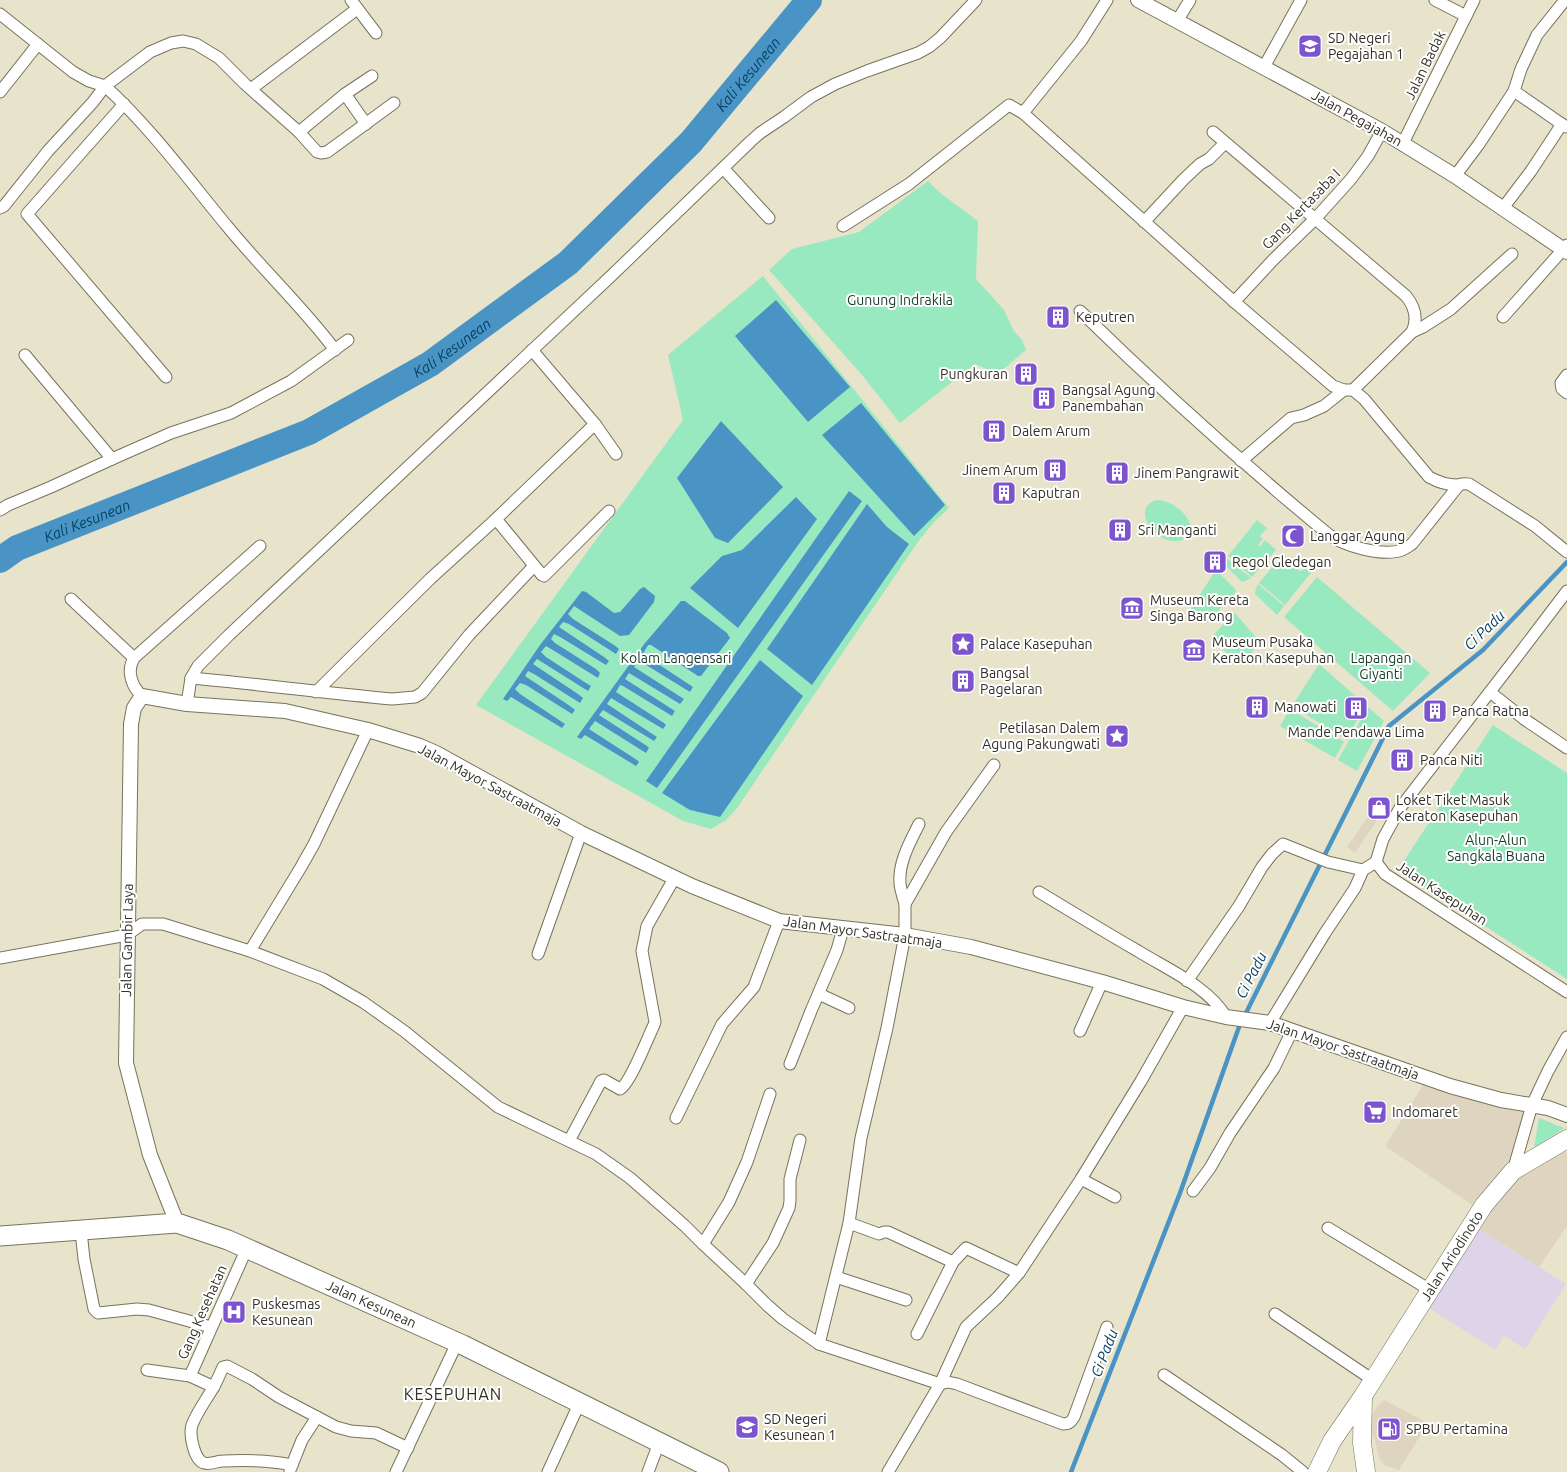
<svg xmlns="http://www.w3.org/2000/svg" width="1567" height="1472" font-family="Ubuntu,sans-serif">
<style>
.commercial{fill:#dfd4c0}
.industrial{fill:#ded4e9}
.green{fill:#99e9c0}
.water{fill:#4a94c5}
.lines{fill:none;stroke-linecap:round;stroke-linejoin:round}
.stream{stroke:#4a94c5;stroke-width:4.5}
.river{stroke:#4a94c5;stroke-width:26}
.minor-casing{stroke:#77735d;stroke-width:13}
.tertiary-casing{stroke:#77735d;stroke-width:16}
.primary-casing{stroke:#77735d;stroke-width:19}
.trunk-casing{stroke:#77735d;stroke-width:21}
.minor{stroke:#fff;stroke-width:11}
.tertiary{stroke:#fff;stroke-width:14}
.primary{stroke:#fff;stroke-width:18}
.trunk{stroke:#fff;stroke-width:19}
.labels{text-anchor:middle;dominant-baseline:central;stroke-width:4;stroke-linejoin:round;paint-order:stroke}
.poi-label{font-size:14px;fill:#312f26;stroke:#fff;text-anchor:start}
.street-label{font-size:14px;fill:#312f26;stroke:#fff}
.park-label{font-size:14px;fill:#153b29;stroke:#fff}
.water-label{font-size:15px;font-style:italic;fill:#054264;stroke:#fff}
.quarter-label{font-size:16px;letter-spacing:1px;fill:#312f26;stroke:#fff}
</style>
<rect width="100%" height="100%" fill="#e8e3cb"/>
<g class="commercial">
<polygon points="1370,814 1378,819 1355,853 1347,847"/>
<polygon points="1423,1085 1452,1095 1526,1111 1511,1164 1474,1206 1385,1146"/>
<polygon points="1562,1150 1567,1152 1567,1226 1539,1267 1477,1228 1516,1177"/>
<polygon points="1384,1400 1428,1423 1399,1470 1384,1465 1380,1460 1369,1420 1377,1407"/>
</g>
<polygon class="industrial" points="1477,1228 1566,1284 1525,1349 1504,1336 1495,1350 1427,1307"/>
<g class="green">
<polygon points="928,181 939,192 978,221 976,279 1004,310 1014,331 1022,340 1026,350 998,374 975,364 900,423 862,375 769,270 792,249 859,232"/>
<polygon points="763,276 949,508 934,522 920,539 737,808 726,820 711,829 683,821 476,705 683,420 668,355"/>
<path d="M1157 500C1179 500 1205 532 1182 540 1159 549 1127 508 1157 500Z"/>
<polygon points="1257,520 1267,528 1260,536 1263,539 1258,545 1260,546 1265,540 1276,550 1252,577 1228,556"/>
<polygon points="1282,556 1300,571 1311,567 1314,569 1285,605 1259,583"/>
<polygon points="1226,558 1251,578 1243,582 1241,581 1222,562"/>
<polygon points="1216,570 1236,590 1235,593 1206,624 1190,610"/>
<polygon points="1317,577 1430,673 1393,711 1284,617"/>
<polygon points="1258,584 1284,606 1277,615 1255,594 1255,592"/>
<polygon points="1234,612 1260,642 1243,664 1223,650 1224,647 1211,638"/>
<polygon points="1319,664 1366,705 1346,739 1292,706"/>
<polygon points="1368,707 1384,721 1357,771 1338,760"/>
<polygon points="1290,709 1344,742 1335,758 1280,726"/>
<polygon points="1493,725 1567,773 1567,979 1398,870"/>
<polygon points="1539,1118 1564,1128 1534,1148"/>
</g>
<g class="water">
<polygon points="776,300 850,387 808,422 735,336"/>
<polygon points="861,403 945,505 914,536 822,435"/>
<polygon points="721,421 783,487 728,543 715,538 677,478"/>
<polygon points="849,491 862,501 657,788 646,781"/>
<polygon points="796,497 817,519 738,628 690,588 722,556 742,550"/>
<polygon points="867,504 887,527 909,544 812,685 767,649"/>
<polygon points="644,587 655,596 654,602 629,635 620,636 574,606 568,614 573,619 614,645 619,649 616,654 569,624 563,622 559,627 604,657 609,661 606,665 560,637 554,634 551,639 555,643 596,669 600,673 598,678 551,649 546,646 541,652 546,657 586,683 591,686 588,691 537,659 533,664 578,694 583,698 580,703 534,674 528,671 525,676 570,706 575,710 572,714 526,685 520,683 515,689 520,694 565,724 562,728 511,697 507,701 503,699 540,645 582,591 586,592 614,613 620,612 640,589"/>
<polygon points="681,601 685,601 727,633 730,638 701,676 698,676 651,645 648,645 643,654 693,687 690,692 638,660 634,667 684,699 680,704 629,673 625,679 675,711 672,716 623,686 620,685 616,692 664,723 666,725 663,729 611,698 607,704 657,737 654,741 603,710 599,715 647,746 649,748 646,753 595,721 589,729 637,760 639,762 636,766 585,735 581,739 577,737 645,643"/>
<polygon points="760,660 803,696 720,817 690,810 662,793"/>
</g>
<g class="lines">
<polyline class="stream" points="1071,1472 1180,1193 1239,1027 1389,726 1483,650 1567,562"/>
<path class="river" id="s1" d="M0 560 17 548 309 432 430 364 568 263 691 142 809 0"/>
<g class="minor-casing">
<g id="minor">
<polyline points="351,0 376,33"/>
<polyline points="1435,0 1466,16"/>
<polyline points="0,14 73,72 89,81 105,86 150,52 171,43 183,41 196,44 219,58 245,84 299,132 317,152 321,153 327,152 394,103"/>
<polyline points="1177,21 1190,0"/>
<polyline points="1264,67 1301,0"/>
<polyline points="251,89 357,9"/>
<polyline points="1514,91 1566,127"/>
<polyline points="0,92 38,44"/>
<polyline points="345,94 366,124"/>
<polyline points="124,104 27,214 166,377"/>
<polyline points="1023,113 1081,41 1107,0"/>
<polyline points="299,132 345,94 372,76"/>
<path d="M1213 132 1406 296C1415 307 1418 319 1412 332L1353 390"/>
<polyline points="1403,143 1474,0"/>
<polyline points="723,168 769,218"/>
<polyline points="1455,176 1479,144 1514,91 1521,69 1537,35 1565,0"/>
<path d="M0 208 4 206 48 151 93 102 105 86C151 128 188 179 227 226 262 269 302 306 335 350"/>
<polyline points="1503,208 1531,171 1562,124"/>
<polyline points="1144,222 1184,179 1200,164 1209,159 1225,143"/>
<path d="M843 226 909 184 1009 105 1023 113 1231 299 1333 386 1344 390H1353L1364 399 1429 477C1438 482 1446 485 1457 485 1461 484 1464 483 1469 484L1535 526 1567 552"/>
<polyline points="1234,302 1273,260 1315,219 1351,179 1368,156 1382,131"/>
<path d="M1080 311C1160 389 1242 463 1328 534 1343 546 1383 557 1402 550 1405 549 1409 546 1412 544L1459 485"/>
<polyline points="1503,317 1567,245"/>
<polyline points="1412,332 1423,327 1451,309 1512,254"/>
<polyline points="532,350 595,424 616,454"/>
<polyline points="25,355 112,459"/>
<polyline points="1567,375 1561,383 1562,389 1567,393"/>
<polyline points="1241,461 1291,418 1304,415 1324,406 1344,390"/>
<polyline points="0,510 8,505 51,487 112,459 171,433 231,413 291,381 348,340"/>
<polyline points="496,519 542,575 544,576 609,511"/>
<polyline points="1567,591 1516,658 1400,808 1383,839 1376,862 1385,874 1567,992"/>
<polyline points="71,599 134,658"/>
<path d="M191 678C258 684 325 693 392 699L415 697 422 693 469 635 534 566"/>
<polyline points="316,692 430,579 496,519 595,424"/>
<polyline points="1490,692 1524,719 1567,748"/>
<path d="M142 696C132 687 126 671 134 658L260 546"/>
<polyline points="187,704 191,678 198,666 229,635 610,277 751,141 760,133 784,117 811,97 835,84 867,71 918,53 929,47 940,38 976,0"/>
<path d="M1039 892C1072 912 1105 932 1138 951 1167 969 1209 987 1226 1017"/>
<path d="M905 904C903 897 901 891 900 884 898 863 910 842 919 824"/>
<polyline points="250,951 301,867 314,844 368,730"/>
<polyline points="538,954 581,833"/>
<path d="M0 958 127 935 142 924H163L250 951 323 979 363 1002 404 1031 498 1107 596 1154 630 1178 685 1226 703 1244 746 1284 767 1305 783 1319 819 1344 940 1384 948 1382 957 1384 1063 1424C1069 1424 1071 1422 1074 1417L1107 1327"/>
<polyline points="1187,981 1239,906 1262,867 1272,854 1283,844 1328,862 1363,870 1376,862"/>
<polyline points="819,994 849,1008"/>
<polyline points="1270,1023 1325,933 1355,888 1363,870"/>
<polyline points="1080,1031 1102,982"/>
<polyline points="790,1064 811,1011 837,950 843,929"/>
<polyline points="676,1118 722,1024 754,987 779,921"/>
<path d="M569 1141 601 1081 604 1080 620 1089C630 1084 648 1037 654 1025L655 1022 642 951 647 926 675 877"/>
<polyline points="1513,1171 1532,1105 1548,1071 1567,1037"/>
<polyline points="1081,1179 1115,1197"/>
<polyline points="1193,1191 1210,1168 1230,1133 1274,1068 1292,1031"/>
<polyline points="849,1223 879,1234 884,1232 888,1232 953,1262"/>
<polyline points="1328,1228 1430,1290"/>
<polyline points="81,1231 84,1259 94,1309 98,1313 137,1309 149,1310 211,1327"/>
<polyline points="703,1244 729,1202 747,1162 770,1094"/>
<polyline points="836,1277 906,1300"/>
<polyline points="746,1284 773,1243 789,1208 790,1201 790,1179 800,1140"/>
<polyline points="1275,1314 1373,1380"/>
<polyline points="917,1334 953,1262 966,1248 1019,1273"/>
<polyline points="819,1344 849,1223 861,1138 887,1028 905,935 905,904 946,832 994,765"/>
<polyline points="147,1370 190,1376 247,1248"/>
<polyline points="1164,1375 1282,1455 1303,1472"/>
<polyline points="190,1376 214,1387"/>
<path d="M292 1465C269 1460 246 1460 223 1461 217 1461 209 1465 204 1463 194 1460 189 1434 192 1425 197 1412 206 1400 213 1388 217 1381 220 1374 223 1367L227 1366 252 1379 279 1397 336 1427 351 1431 376 1433 408 1448"/>
<polyline points="290,1470 302,1440 317,1417"/>
<polyline points="396,1472 457,1343"/>
<polyline points="548,1472 580,1402"/>
<polyline points="648,1472 659,1443"/>
<polyline points="888,1472 940,1384 966,1327 998,1297 1019,1273 1081,1179 1141,1081 1183,1007"/>
</g>
</g>
<g class="tertiary-casing">
<g id="tertiary">
<polyline points="1138,0 1382,131 1455,176 1567,252"/>
<polyline points="177,1223 150,1155 126,1063 131,724 134,708 142,696 187,704 285,711 368,730 420,746 436,753 581,833 692,886 779,921 905,935 971,947 1102,982 1183,1007 1226,1017 1270,1023 1450,1086 1501,1100 1548,1108 1567,1115"/>
</g>
</g>
<g class="primary-casing">
<g id="primary">
<polyline points="1363,1397 1362,1443 1366,1472"/>
<path id="s2" d="M1317 1472 1332 1441 1363 1396 1484 1205 1513 1171 1567 1139"/>
</g>
</g>
<g class="trunk-casing">
<g id="trunk">
<path id="s3" d="M0 1236 177 1223 228 1240 463 1345 719 1472"/>
</g>
</g>
<use href="#minor" class="minor"/>
<use href="#tertiary" class="tertiary"/>
<use href="#primary" class="primary"/>
<use href="#trunk" class="trunk"/>
</g>
<defs>
<g id="school-square" transform="scale(1.25)"><rect x="-9" y="-9" width="18" height="18" rx="4" fill="#7d54ce" stroke="#fff"/><path d="M0-5L7-2L0 1L-7-2ZM-4 1L0 2.5L4 1V4Q0 6-4 4Z" fill="#fff"/></g>
<g id="building-square" transform="scale(1.25)"><rect x="-9" y="-9" width="18" height="18" rx="4" fill="#7d54ce" stroke="#fff"/><path d="M-4-6H4V6H1V3H-1V6H-4ZM-2.5-4.3h1.7v1.8h-1.7ZM.8-4.3h1.7v1.8H.8ZM-2.5-1h1.7V.8h-1.7ZM.8-1h1.7V.8H.8Z" fill="#fff"/></g>
<g id="mosque-square" transform="scale(1.25)"><rect x="-9" y="-9" width="18" height="18" rx="4" fill="#7d54ce" stroke="#fff"/><path d="M3.5-4.9A6 6 0 1 0 3.5 4.9A5 5 0 1 1 3.5-4.9Z" fill="#fff"/></g>
<g id="museum-square" transform="scale(1.25)"><rect x="-9" y="-9" width="18" height="18" rx="4" fill="#7d54ce" stroke="#fff"/><path d="M0-6L6-3V-2H-6V-3ZM-5-1h2V3h-2ZM-1-1h2V3h-2ZM3-1h2V3H3ZM-6 4H6V6H-6Z" fill="#fff"/></g>
<g id="sight-square" transform="scale(1.25)"><rect x="-9" y="-9" width="18" height="18" rx="4" fill="#7d54ce" stroke="#fff"/><path d="M0-6L1.8-2.2L6-1.7L2.9 1.2L3.7 5.4L0 3.3L-3.7 5.4L-2.9 1.2L-6-1.7L-1.8-2.2Z" fill="#fff"/></g>
<g id="shop-square" transform="scale(1.25)"><rect x="-9" y="-9" width="18" height="18" rx="4" fill="#7d54ce" stroke="#fff"/><path d="M-5-2.5h2.3a2.7 3.5 0 0 1 5.4 0H5L5.5 6h-11ZM-1.5-2.5h3a1.5 2.3 0 0 0-3 0Z" fill="#fff"/></g>
<g id="supermarket-square" transform="scale(1.25)"><rect x="-9" y="-9" width="18" height="18" rx="4" fill="#7d54ce" stroke="#fff"/><path d="M-6-5.5h2.5l.6 2H6L4.5 2H-2.5L-4.4-4H-6ZM-1.5 3.2a1.3 1.3 0 1 0 .1 0ZM3 3.2a1.3 1.3 0 1 0 .1 0Z" fill="#fff"/></g>
<g id="hospital-square" transform="scale(1.25)"><rect x="-9" y="-9" width="18" height="18" rx="4" fill="#7d54ce" stroke="#fff"/><path d="M-5-5h3v3.5h4V-5h3V5h-3V1.5h-4V5h-3Z" fill="#fff"/></g>
<g id="fuel-square" transform="scale(1.25)"><rect x="-9" y="-9" width="18" height="18" rx="4" fill="#7d54ce" stroke="#fff"/><path d="M-5.5-6h7V0h2V4h1.3V-2.5L3-4.5l.8-.8L6-3V5H2.5V1h-1V6h-7ZM-4.2-4.7v3.2H.2V-4.7Z" fill="#fff"/></g>
</defs>
<g fill-rule="evenodd">
<use href="#school-square" x="1310" y="46"/>
<use href="#building-square" x="1058" y="317"/>
<use href="#building-square" x="1026" y="374"/>
<use href="#building-square" x="1044" y="398"/>
<use href="#building-square" x="994" y="431"/>
<use href="#building-square" x="1055" y="470"/>
<use href="#building-square" x="1117" y="473"/>
<use href="#building-square" x="1004" y="493"/>
<use href="#building-square" x="1120" y="530"/>
<use href="#mosque-square" x="1293" y="536"/>
<use href="#building-square" x="1215" y="562"/>
<use href="#museum-square" x="1132" y="608"/>
<use href="#sight-square" x="963" y="644"/>
<use href="#museum-square" x="1194" y="650"/>
<use href="#building-square" x="963" y="681"/>
<use href="#building-square" x="1257" y="707"/>
<use href="#building-square" x="1356" y="708"/>
<use href="#building-square" x="1435" y="711"/>
<use href="#sight-square" x="1117" y="736"/>
<use href="#building-square" x="1402" y="760"/>
<use href="#shop-square" x="1379" y="808"/>
<use href="#supermarket-square" x="1375" y="1112"/>
<use href="#hospital-square" x="234" y="1312"/>
<use href="#school-square" x="747" y="1427"/>
<use href="#fuel-square" x="1389" y="1429"/>
</g>
<g class="labels">
<g class="poi-label">
<text x="1328" y="38">SD Negeri<tspan x="1328" dy="16">Pegajahan 1</tspan></text>
<text x="1076" y="317">Keputren</text>
<text x="1008" y="374" text-anchor="end">Pungkuran</text>
<text x="1062" y="390">Bangsal Agung<tspan x="1062" dy="16">Panembahan</tspan></text>
<text x="1012" y="431">Dalem Arum</text>
<text x="1038" y="470" text-anchor="end">Jinem Arum</text>
<text x="1134" y="473">Jinem Pangrawit</text>
<text x="1022" y="493">Kaputran</text>
<text x="1138" y="530">Sri Manganti</text>
<text x="1310" y="536">Langgar Agung</text>
<text x="1232" y="562">Regol Gledegan</text>
<text x="1150" y="600">Museum Kereta<tspan x="1150" dy="16">Singa Barong</tspan></text>
<text x="1212" y="642">Museum Pusaka<tspan x="1212" dy="16">Keraton Kasepuhan</tspan></text>
<text x="980" y="644">Palace Kasepuhan</text>
<text x="980" y="673">Bangsal<tspan x="980" dy="16">Pagelaran</tspan></text>
<text x="1274" y="707">Manowati</text>
<text x="1452" y="711">Panca Ratna</text>
<text x="1100" y="728" text-anchor="end">Petilasan Dalem<tspan x="1100" dy="16">Agung Pakungwati</tspan></text>
<text x="1356" y="732" text-anchor="middle">Mande Pendawa Lima</text>
<text x="1420" y="760">Panca Niti</text>
<text x="1396" y="800">Loket Tiket Masuk<tspan x="1396" dy="16">Keraton Kasepuhan</tspan></text>
<text x="1392" y="1112">Indomaret</text>
<text x="252" y="1304">Puskesmas<tspan x="252" dy="16">Kesunean</tspan></text>
<text x="764" y="1419">SD Negeri<tspan x="764" dy="16">Kesunean 1</tspan></text>
<text x="1406" y="1429">SPBU Pertamina</text>
</g>
<g class="street-label">
<text transform="translate(1425 65) rotate(-64)">Jalan Badak</text>
<text transform="translate(1357 118) rotate(29)">Jalan Pegajahan</text>
<text transform="translate(1301 209) rotate(-46)">Gang Kertasaba I</text>
<text transform="translate(490 785) rotate(28)">Jalan Mayor Sastraatmaja</text>
<text transform="translate(1442 893) rotate(33)">Jalan Kasepuhan</text>
<text transform="translate(863 932) rotate(8)">Jalan Mayor Sastraatmaja</text>
<text transform="translate(127 940) rotate(-89)">Jalan Gambir Laya</text>
<text transform="translate(1343 1049) rotate(19)">Jalan Mayor Sastraatmaja</text>
<text stroke="none"><textPath href="#s2" startOffset="255">Jalan Ariodinoto</textPath></text>
<text stroke="none"><textPath href="#s3" startOffset="388">Jalan Kesunean</textPath></text>
<text transform="translate(202 1312) rotate(-66)">Gang Kesehatan</text>
</g>
<g class="park-label">
<text x="900" y="300">Gunung Indrakila</text>
<text x="676" y="658">Kolam Langensari</text>
<text x="1381" y="658">Lapangan<tspan x="1381" dy="16">Giyanti</tspan></text>
<text x="1496" y="840">Alun-Alun<tspan x="1496" dy="16">Sangkala Buana</tspan></text>
</g>
<g class="water-label">
<text stroke="none"><textPath href="#s1" startOffset="906">Kali Kesunean</textPath></text>
<text stroke="none"><textPath href="#s1" startOffset="501">Kali Kesunean</textPath></text>
<text stroke="none"><textPath href="#s1" startOffset="96">Kali Kesunean</textPath></text>
<text transform="translate(1484 630) rotate(-44)">Ci Padu</text>
<text transform="translate(1251 975) rotate(-63)">Ci Padu</text>
<text transform="translate(1104 1353) rotate(-69)">Ci Padu</text>
</g>
<g class="quarter-label">
<text x="453" y="1394">KESEPUHAN</text>
</g>
</g>
</svg>
